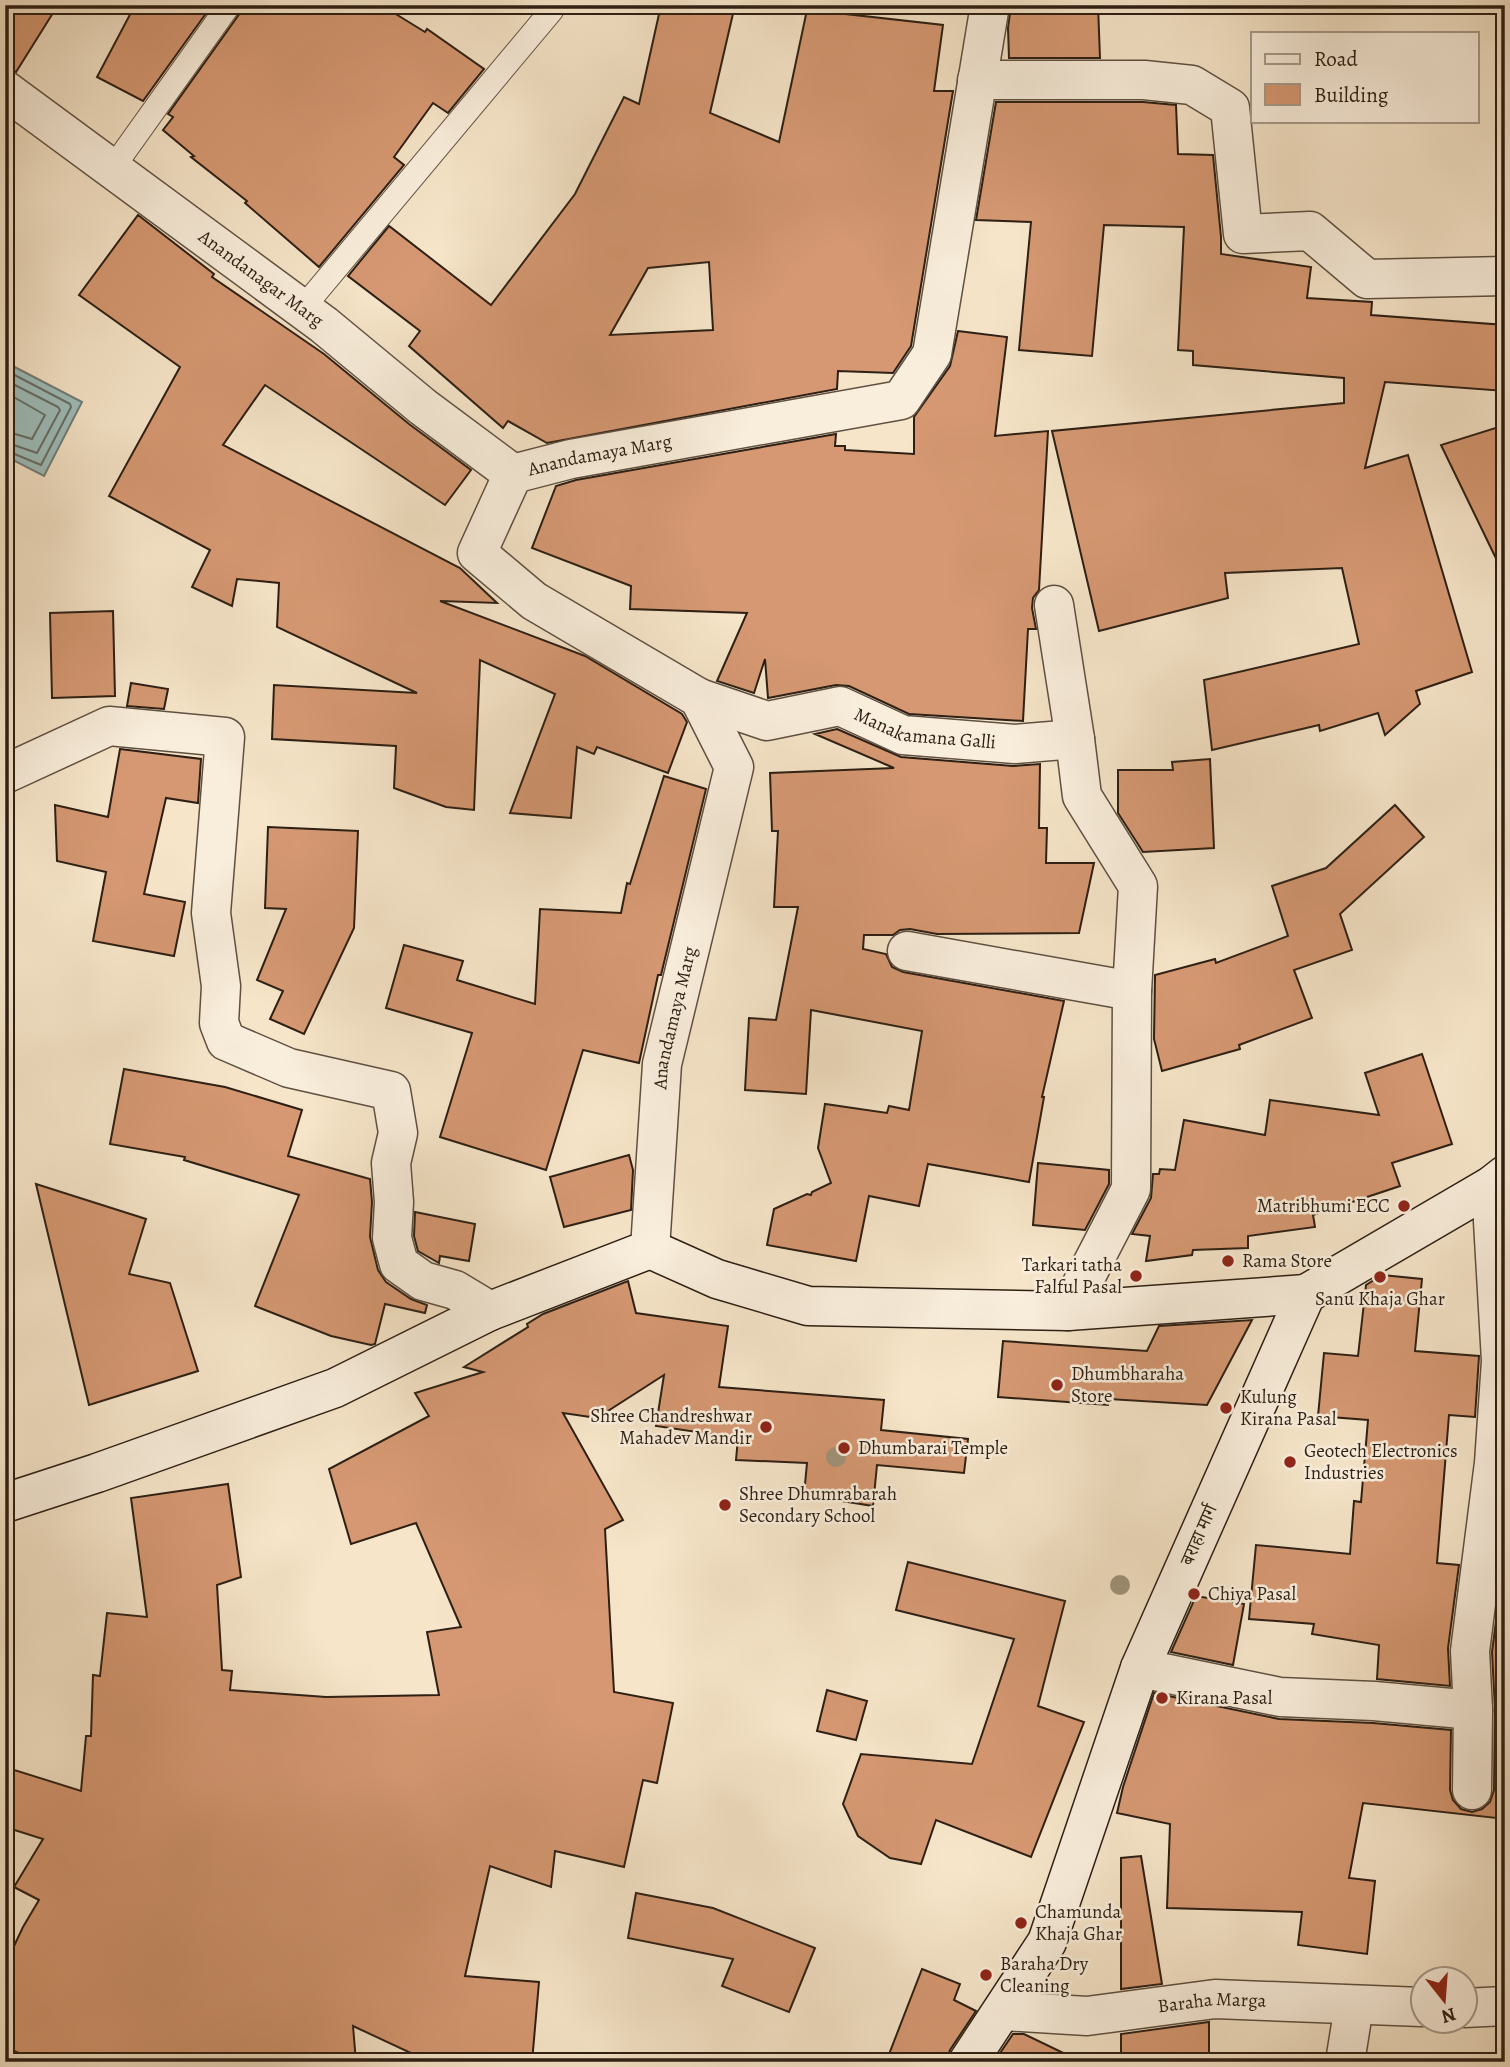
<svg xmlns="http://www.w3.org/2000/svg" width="1510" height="2067" font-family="Alegreya,'Noto Serif Devanagari',serif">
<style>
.water{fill:#9ebebc;stroke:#717e79;stroke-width:2}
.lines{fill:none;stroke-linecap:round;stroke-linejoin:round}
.shore{stroke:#666e68;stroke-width:2}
.building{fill:#d59872;stroke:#2d1f14;stroke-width:2;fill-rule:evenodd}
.lane-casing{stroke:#5f5041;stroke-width:25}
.street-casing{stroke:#5f5041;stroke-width:41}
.secondary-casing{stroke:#2d1f14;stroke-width:41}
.lane{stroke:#f9eedc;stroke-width:23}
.street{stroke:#f9eedc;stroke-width:38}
.secondary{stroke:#f9eedc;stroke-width:38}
.tree{fill:#a0937a}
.poi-dot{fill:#8f2418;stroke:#f9eedc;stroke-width:2.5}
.labels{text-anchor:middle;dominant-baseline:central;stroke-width:5;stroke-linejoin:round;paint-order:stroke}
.street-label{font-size:19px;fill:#2d1f14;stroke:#f9eedc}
.poi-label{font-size:19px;fill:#2d1f14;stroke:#f9eedc;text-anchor:start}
</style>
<rect width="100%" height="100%" fill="#f6e5c9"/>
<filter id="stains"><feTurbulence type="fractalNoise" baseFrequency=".00286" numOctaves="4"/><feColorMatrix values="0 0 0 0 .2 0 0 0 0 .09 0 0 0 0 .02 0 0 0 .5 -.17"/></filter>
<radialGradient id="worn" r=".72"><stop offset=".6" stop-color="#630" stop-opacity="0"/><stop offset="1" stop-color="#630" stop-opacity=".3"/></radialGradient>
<polygon class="water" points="5,362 82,402 44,476 5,456"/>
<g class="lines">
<g class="shore">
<polyline points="5,370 70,404 71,407 41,465 5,450"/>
<polyline points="5,380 58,407 60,410 37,453 5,442"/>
<polyline points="5,392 45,415 32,439 5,431"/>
</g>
</g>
<g class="building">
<polygon points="5,5 58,5 16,72 5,68"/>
<polygon points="135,5 212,5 143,101 97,77"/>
<polygon points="243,5 381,5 425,32 427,29 484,69 448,113 433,103 394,157 404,165 319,267 245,203 247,201 191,157 194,156 163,130 173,117 168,114 240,13"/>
<path d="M661 5H735L710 113 779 142 808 5H847L846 14 943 25 934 91H953L911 346 893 373 838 371 837 389 547 443 508 421 503 428 409 346 420 331 348 276 389 226 491 305 575 194 624 97 639 104ZM709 262 713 330 610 335 648 268Z"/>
<polygon points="1011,5 1098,5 1100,58 1009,58 1008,28"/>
<polygon points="996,102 1143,102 1176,105 1178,154 1213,155 1221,237 1221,254 1311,267 1307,298 1372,302 1371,315 1505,325 1505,391 1385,382 1365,468 1408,455 1472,672 1416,691 1420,704 1385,735 1378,713 1320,731 1319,725 1212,750 1204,680 1359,644 1342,568 1225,573 1228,598 1099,631 1052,431 1344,403 1344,378 1193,365 1193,351 1178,350 1184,227 1104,225 1092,356 1019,350 1031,222 976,220"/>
<polygon points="138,215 214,274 212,277 324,354 409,424 471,470 445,505 265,385 223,445 460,568 497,603 440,601 585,656 682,714 687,722 668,773 597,747 594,754 577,747 571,818 510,813 555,694 480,660 474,810 446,807 394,788 396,746 272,739 274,685 417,693 277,627 279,583 237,579 232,606 192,587 210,550 109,496 180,367 79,295"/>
<polygon points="958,331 1007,337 995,436 1048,431 1039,590 1033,598 1032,608 1036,629 1028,629 1023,721 909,714 849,686 836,685 768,698 765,659 754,693 717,681 747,613 630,609 631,586 532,548 556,486 576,480 836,434 835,446 845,446 845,450 914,454 914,417 950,366"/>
<polygon points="1505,425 1505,577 1441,445"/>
<polygon points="113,611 115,696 52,698 50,613"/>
<polygon points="131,683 168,689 164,709 127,706"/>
<polygon points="837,729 901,757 1013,766 1040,764 1039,828 1047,828 1046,863 1094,863 1079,933 937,934 910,929 900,930 893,935 864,935 863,949 886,954 892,967 903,972 1064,1001 1042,1097 1044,1097 1029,1182 928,1164 919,1206 869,1196 856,1261 767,1245 774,1209 807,1194 811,1195 812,1192 831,1183 818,1148 825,1104 887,1113 889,1106 909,1110 922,1031 811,1010 806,1094 745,1090 749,1018 776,1020 798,907 774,907 778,831 772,831 770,773 894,768 815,734"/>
<polygon points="120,749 201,759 198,803 166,798 144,894 185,902 174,956 93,941 106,872 57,861 55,805 108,817"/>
<polygon points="1210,759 1214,848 1143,852 1118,813 1118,770 1173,770 1172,762"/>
<polygon points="664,776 706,789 661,975 658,975 639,1063 583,1050 546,1170 440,1137 472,1033 386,1008 404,945 463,961 457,980 535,1004 540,909 621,913 627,883 630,884"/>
<polygon points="1395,805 1424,837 1340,914 1352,950 1294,970 1312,1018 1239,1045 1240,1049 1162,1071 1154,1039 1155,975 1215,959 1216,963 1288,936 1272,886 1326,868"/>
<polygon points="268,827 358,831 354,928 304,1034 270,1019 283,991 257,980 286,909 265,908"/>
<polygon points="1422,1054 1452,1144 1392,1163 1400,1186 1313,1215 1315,1227 1248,1236 1248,1248 1193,1250 1192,1255 1146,1261 1150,1236 1132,1234 1151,1198 1153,1174 1159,1174 1160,1169 1175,1170 1184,1120 1265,1135 1270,1100 1379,1115 1365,1073"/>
<polygon points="124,1069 225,1087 302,1110 288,1156 370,1179 372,1202 370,1237 378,1270 386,1282 411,1299 427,1305 425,1313 385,1304 375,1344 371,1345 331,1336 255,1306 299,1195 184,1160 185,1157 110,1144"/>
<polygon points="629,1155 633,1170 631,1210 564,1227 550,1177"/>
<polygon points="1038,1163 1109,1170 1109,1184 1085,1230 1033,1225"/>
<polygon points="36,1184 146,1219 129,1274 170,1283 198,1371 89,1405"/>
<polygon points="415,1212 475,1224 469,1261 440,1256 439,1263 418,1251 414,1236"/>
<polygon points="1382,1275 1422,1279 1415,1351 1479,1356 1475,1417 1449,1415 1437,1563 1459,1565 1448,1648 1450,1686 1377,1679 1379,1645 1312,1634 1314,1624 1249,1619 1256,1545 1350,1554 1354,1501 1361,1502 1368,1420 1318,1416 1324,1353 1358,1356 1366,1285"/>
<polygon points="628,1281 636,1313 728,1326 719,1387 884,1400 881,1430 968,1439 964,1473 877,1465 873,1506 804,1495 807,1463 736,1460 738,1438 656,1426 664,1375 597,1418 563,1413 623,1520 605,1529 614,1692 673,1703 657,1783 643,1780 624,1867 555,1851 551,1887 490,1866 465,1976 539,1982 532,2062 430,2062 353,2026 356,2062 98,2062 32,2059 5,2047 5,1965 23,1927 39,1900 14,1887 43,1839 5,1827 5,1767 81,1791 86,1736 91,1736 93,1675 100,1676 107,1613 147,1617 131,1498 228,1484 241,1577 217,1585 222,1670 232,1671 230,1690 326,1697 439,1695 427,1632 461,1627 416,1523 351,1544 329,1469 429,1416 415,1393 483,1372 464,1367 528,1327 527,1324 543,1314"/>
<polygon points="1252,1320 1207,1405 1109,1399 1108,1405 998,1397 1003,1341 1147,1351 1159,1326"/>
<polygon points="908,1562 1065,1601 1038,1706 1084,1722 1031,1857 936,1820 921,1864 890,1858 858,1836 843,1804 861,1754 972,1764 1014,1639 896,1610"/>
<polygon points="1196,1596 1244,1604 1233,1665 1171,1652"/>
<polygon points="1499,1598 1505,1599 1505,1819 1363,1803 1349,1878 1375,1881 1367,1954 1298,1945 1302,1912 1167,1908 1170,1824 1117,1813 1123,1787 1154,1693 1279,1719 1373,1723 1451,1730 1450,1790 1453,1800 1461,1809 1472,1812 1482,1809 1490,1802 1494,1790 1495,1709 1492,1652"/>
<polygon points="827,1690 867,1701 856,1740 817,1731"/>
<polygon points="1141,1856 1162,1984 1121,1989 1121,1858"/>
<polygon points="636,1893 713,1908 815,1948 789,2012 722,1986 733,1959 628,1938"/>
<polygon points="922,1969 960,1984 954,2000 976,2011 950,2050 946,2062 886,2062"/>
<polygon points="1209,2022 1209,2062 1121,2062 1121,2034"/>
<polygon points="1013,2034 1024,2034 1082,2062 994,2062"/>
</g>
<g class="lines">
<g class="lane-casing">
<g id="lane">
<polyline points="112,169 229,5"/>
<polyline points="302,309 552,10"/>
</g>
</g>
<g class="street-casing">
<g id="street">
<polyline points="977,80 1144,80 1192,85 1230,108 1243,234 1310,231 1367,279 1505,276"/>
<path id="s1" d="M5 90 324 325 423 407 513 474"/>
<polyline points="1054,605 1075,739 1082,796 1138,886 1132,991 1131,1189 1068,1311"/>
<path id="s2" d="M699 698 767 721 840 706 903 735 1015 744 1075 739"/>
<polyline points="5,774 109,726 225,737 211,913 221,986 219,1023 226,1041 289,1068 391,1091 398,1133 391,1163 394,1202 392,1238 399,1264 423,1281 455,1290 490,1311"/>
<polyline points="907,951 1132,991"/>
<path id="s3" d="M650 1249 662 1064 734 767 699 698 534 601 477 553 513 474 571 459 901 400 932 354 990 5"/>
<polyline points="1140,1668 1280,1697 1374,1701 1473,1710"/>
<polyline points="1472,1790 1473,1710 1470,1651 1494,1463 1501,1361 1491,1186"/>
<polyline points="1464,2008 1505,2006"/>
<path id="s4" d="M1003 2011 1087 2016 1215 1999 1422 2007"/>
<polyline points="1345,2062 1354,2006"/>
</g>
</g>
<g class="secondary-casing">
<g id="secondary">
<polyline points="5,1503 97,1473 335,1388 490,1311 650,1249 717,1279 808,1306 1068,1311 1306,1294"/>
<polyline points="968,2062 1047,1942 1140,1668 1306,1294 1491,1186 1505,1175"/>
</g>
</g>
<use href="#lane" class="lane"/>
<use href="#street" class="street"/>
<use href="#secondary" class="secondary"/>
</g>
<g class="tree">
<circle cx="836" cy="1457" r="10"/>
<circle cx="1120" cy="1585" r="10"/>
</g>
<g class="poi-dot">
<circle cx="1404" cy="1206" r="7"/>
<circle cx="1228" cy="1261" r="7"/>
<circle cx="1136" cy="1276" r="7"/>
<circle cx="1380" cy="1277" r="7"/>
<circle cx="1057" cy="1385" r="7"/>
<circle cx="1226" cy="1408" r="7"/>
<circle cx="766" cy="1427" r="7"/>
<circle cx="844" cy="1448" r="7"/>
<circle cx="1290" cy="1462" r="7"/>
<circle cx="725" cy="1505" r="7"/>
<circle cx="1194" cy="1594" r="7"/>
<circle cx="1162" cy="1698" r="7"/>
<circle cx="1021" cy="1923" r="7"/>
<circle cx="986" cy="1975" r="7"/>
</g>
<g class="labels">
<g class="street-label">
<text stroke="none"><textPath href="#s1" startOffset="318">Anandanagar Marg</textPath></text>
<text stroke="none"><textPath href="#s3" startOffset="1010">Anandamaya Marg</textPath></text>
<text stroke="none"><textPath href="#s2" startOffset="236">Manakamana Galli</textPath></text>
<text stroke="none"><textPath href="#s3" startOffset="233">Anandamaya Marg</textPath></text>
<text transform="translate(1199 1535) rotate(-66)">बराहा मार्ग</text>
<text stroke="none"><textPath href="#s4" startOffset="210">Baraha Marga</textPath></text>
</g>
<g class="poi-label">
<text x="1390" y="1206" text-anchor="end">Matribhumi ECC</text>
<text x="1242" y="1261">Rama Store</text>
<text x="1122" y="1265" text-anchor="end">Tarkari tatha<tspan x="1122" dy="22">Falful Pasal</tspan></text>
<text x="1380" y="1299" text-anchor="middle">Sanu Khaja Ghar</text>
<text x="1071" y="1374">Dhumbharaha<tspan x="1071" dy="22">Store</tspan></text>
<text x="1240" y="1397">Kulung<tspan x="1240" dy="22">Kirana Pasal</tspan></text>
<text x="752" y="1416" text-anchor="end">Shree Chandreshwar<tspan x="752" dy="22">Mahadev Mandir</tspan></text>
<text x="858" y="1448">Dhumbarai Temple</text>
<text x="1304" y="1451">Geotech Electronics<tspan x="1304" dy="22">Industries</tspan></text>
<text x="739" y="1494">Shree Dhumrabarah<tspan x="739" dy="22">Secondary School</tspan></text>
<text x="1208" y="1594">Chiya Pasal</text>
<text x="1176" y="1698">Kirana Pasal</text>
<text x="1035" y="1912">Chamunda<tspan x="1035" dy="22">Khaja Ghar</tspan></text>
<text x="1000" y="1964">Baraha Dry<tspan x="1000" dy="22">Cleaning</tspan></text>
</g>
</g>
<rect width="1510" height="2067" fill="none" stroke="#f6e5c9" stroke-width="28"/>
<rect x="7" y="7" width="1496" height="2053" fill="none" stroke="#2d1f14" stroke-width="3.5"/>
<rect x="14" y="14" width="1482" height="2039" fill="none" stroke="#2d1f14" stroke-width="2"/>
<rect x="1251" y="32" width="228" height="91" fill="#f9eedc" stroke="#a79b8c" stroke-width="2"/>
<rect x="1265" y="54" width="35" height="10" fill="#f9eedc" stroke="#a79b8c" stroke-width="2"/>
<text x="1314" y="66" font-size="21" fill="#2d1f14">Road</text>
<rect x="1265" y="84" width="35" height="21" fill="#d59872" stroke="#a79b8c" stroke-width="2"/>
<text x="1314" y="102" font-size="21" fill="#2d1f14">Building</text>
<g transform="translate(1444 2000) rotate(163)"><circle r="33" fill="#f9eedc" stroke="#a79b8c" stroke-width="2"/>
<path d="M0-5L12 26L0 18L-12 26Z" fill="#8f2418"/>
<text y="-10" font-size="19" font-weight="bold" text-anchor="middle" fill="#2d1f14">N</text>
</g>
<rect width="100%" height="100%" filter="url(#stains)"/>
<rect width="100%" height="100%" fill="url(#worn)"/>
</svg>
